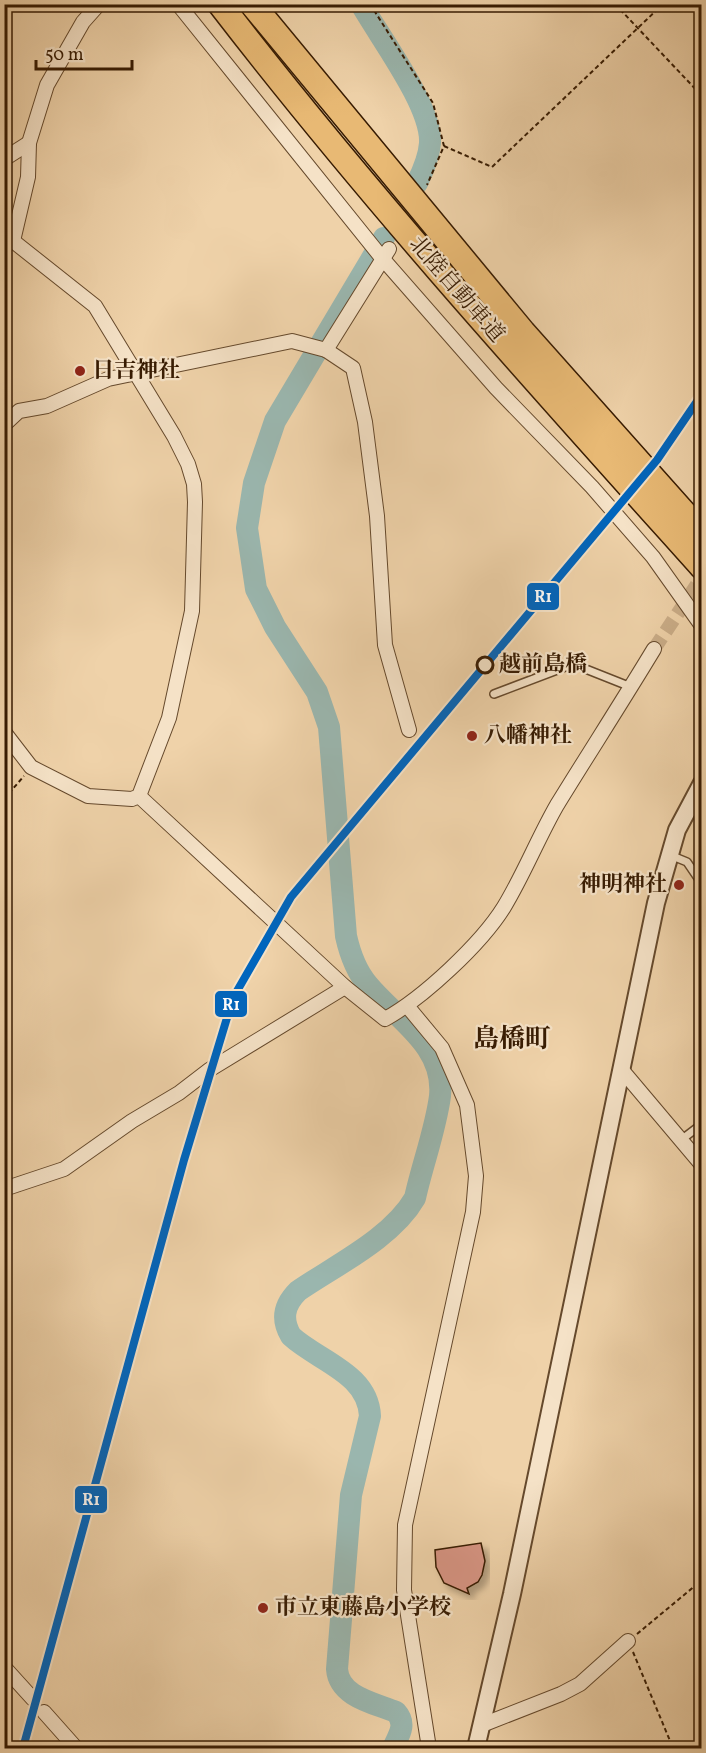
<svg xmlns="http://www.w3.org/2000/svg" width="706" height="1753" font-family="Vollkorn,'Noto Serif JP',serif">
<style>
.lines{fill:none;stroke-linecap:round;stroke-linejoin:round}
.river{stroke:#9ab6ae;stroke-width:22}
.building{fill:#d79483;stroke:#371b02;stroke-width:1.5;filter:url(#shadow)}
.minor-tunnel{stroke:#caad88;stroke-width:14;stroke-dasharray:14 7;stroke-linecap:butt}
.service-casing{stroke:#65492c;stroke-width:10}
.minor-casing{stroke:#65492c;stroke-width:16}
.tertiary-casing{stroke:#65492c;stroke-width:20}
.motorway-casing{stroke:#371b02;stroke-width:27}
.path{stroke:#371b02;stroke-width:2;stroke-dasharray:4.5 3;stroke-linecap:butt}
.service{stroke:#f5e2c7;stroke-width:7}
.minor{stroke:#f5e2c7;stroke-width:14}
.tertiary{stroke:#f5e2c7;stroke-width:16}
.motorway{stroke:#e8b974;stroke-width:24}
.rail-1-casing{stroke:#f5e2c7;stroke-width:12}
.rail-1{stroke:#0065bd;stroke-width:8}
.poi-dot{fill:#8f2418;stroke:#f5e2c7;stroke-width:2}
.stop-dot{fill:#f5e2c7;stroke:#371b02;stroke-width:3}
.labels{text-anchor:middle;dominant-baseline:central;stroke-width:4.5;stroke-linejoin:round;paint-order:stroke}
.street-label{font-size:22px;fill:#371b02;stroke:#f5e2c7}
.poi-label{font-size:22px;font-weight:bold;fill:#371b02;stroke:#f5e2c7;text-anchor:start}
.stop-label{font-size:22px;font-weight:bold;fill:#371b02;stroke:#f5e2c7;text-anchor:start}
.quarter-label{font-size:26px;font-weight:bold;fill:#371b02;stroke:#f5e2c7}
.line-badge{stroke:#f5e2c7;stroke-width:2}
.badge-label{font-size:16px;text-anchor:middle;font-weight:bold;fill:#fff}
</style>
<defs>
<filter id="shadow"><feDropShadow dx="5.5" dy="5.5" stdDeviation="3" flood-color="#0004"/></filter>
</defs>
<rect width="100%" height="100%" fill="#efd2a9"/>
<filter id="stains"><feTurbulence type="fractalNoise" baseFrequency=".00333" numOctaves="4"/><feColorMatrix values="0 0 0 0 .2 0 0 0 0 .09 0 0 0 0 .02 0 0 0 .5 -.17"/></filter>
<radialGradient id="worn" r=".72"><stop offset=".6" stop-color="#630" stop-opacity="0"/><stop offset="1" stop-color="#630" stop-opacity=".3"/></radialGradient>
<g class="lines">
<g class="river">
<path d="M361 4C380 38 432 106 430 143 429 157 423 171 417 183"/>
<path d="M384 238 275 421 254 483 247 528 256 589 275 627 317 692 329 727 346 936C350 954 356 971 368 985 396 1019 445 1045 440 1096 436 1128 422 1166 415 1198 392 1238 336 1265 298 1291 284 1305 281 1319 291 1336 318 1361 368 1373 370 1416L351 1495 337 1669C339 1697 374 1703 396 1712 407 1724 399 1735 393 1748"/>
</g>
</g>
<polygon class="building" points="481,1543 485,1561 482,1575 478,1582 467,1588 469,1594 444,1583 436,1567 435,1550"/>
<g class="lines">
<polyline class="minor-tunnel" points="654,649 702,577"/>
<g class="service-casing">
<g id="service">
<polyline points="494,694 573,664 631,687"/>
<polyline points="670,855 687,862 702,884"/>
<polyline points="681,1140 702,1124"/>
</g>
</g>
<g class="minor-casing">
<g id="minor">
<polyline points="178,4 382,258 496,388 592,487 653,557 702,626"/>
<polyline points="4,159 29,143"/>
<polyline points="4,231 13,241 95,306 174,436 188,464 194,484 195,502 192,611 169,718 139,796 132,799 88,796 31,767 4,732"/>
<polyline points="13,241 28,177 29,143 47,85 83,22 99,4"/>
<polyline points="326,350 353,368 365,422 377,516 385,645 409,730"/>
<polyline points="4,425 19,411 47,406 108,379 292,341 326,350 389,249"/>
<path d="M139 796 345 987 385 1019C423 998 481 944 504 907 524 874 538 838 557 805 589 753 622 702 654 649"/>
<polyline points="408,1007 442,1048 467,1105 476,1176 473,1212 405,1525 404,1590 429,1748"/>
<polyline points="621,1069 702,1165"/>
<polyline points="4,1189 64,1169 132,1121 179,1093 209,1070 345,987"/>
<polyline points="4,1667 33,1699"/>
<polyline points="44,1712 76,1748"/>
<polyline points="482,1725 561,1694 580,1684 628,1641"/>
</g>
</g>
<g class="tertiary-casing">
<polyline id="tertiary" points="476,1748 512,1594 656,903 677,830 702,783"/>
</g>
<g class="motorway-casing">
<g id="motorway">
<path d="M220 4C371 200 537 383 702 567"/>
<polyline points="252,4 523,332 702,533"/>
</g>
</g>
<g class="path">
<polyline points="370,4 433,103 444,146 427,185"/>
<polyline points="615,4 702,96"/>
<polyline points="444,146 492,167 663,4"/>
<polyline points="4,799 24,776"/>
<polyline points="637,1634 702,1580"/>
<polyline points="633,1652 673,1748"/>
</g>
<use href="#service" class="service"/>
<use href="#minor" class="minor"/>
<use href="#tertiary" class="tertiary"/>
<use href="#motorway" class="motorway"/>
<g class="rail-1-casing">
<polyline id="rail-1" points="23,1748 184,1160 233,998 291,897 657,460 702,394"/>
</g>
<use href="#rail-1" class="rail-1"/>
</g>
<g class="poi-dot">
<circle cx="80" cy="371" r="6"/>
<circle cx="472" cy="736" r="6"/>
<circle cx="679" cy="885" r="6"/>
<circle cx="263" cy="1608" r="6"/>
</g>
<circle class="stop-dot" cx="485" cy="665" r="8"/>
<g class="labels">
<g class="street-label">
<text transform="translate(456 290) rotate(49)">北陸自動車道</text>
</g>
<g class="poi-label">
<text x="92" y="371">日吉神社</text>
<text x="484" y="736">八幡神社</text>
<text x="667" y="885" text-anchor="end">神明神社</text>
<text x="275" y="1608">市立東藤島小学校</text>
</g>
<g class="stop-label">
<text x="499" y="665">越前島橋</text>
</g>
<g class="quarter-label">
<text x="512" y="1040">島橋町</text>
</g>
</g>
<g class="line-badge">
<rect x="526" y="582" width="34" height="29" rx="6" fill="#0065bd"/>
<rect x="214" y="990" width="34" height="28" rx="6" fill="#0065bd"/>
<rect x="74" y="1485" width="34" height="29" rx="6" fill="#0065bd"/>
</g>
<g class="badge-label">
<text x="543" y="602">R1</text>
<text x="231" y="1010">R1</text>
<text x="91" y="1505">R1</text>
</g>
<rect width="706" height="1753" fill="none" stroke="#efd2a9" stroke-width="24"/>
<rect x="6" y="6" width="694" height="1741" fill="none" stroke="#371b02" stroke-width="3"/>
<rect x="12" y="12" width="682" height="1729" fill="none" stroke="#371b02" stroke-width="1.5"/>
<path d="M36 60v9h96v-9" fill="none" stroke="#371b02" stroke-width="3"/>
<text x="45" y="60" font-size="18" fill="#371b02" stroke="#f5e2c7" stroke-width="4.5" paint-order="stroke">50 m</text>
<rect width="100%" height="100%" filter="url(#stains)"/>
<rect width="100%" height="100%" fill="url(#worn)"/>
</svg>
